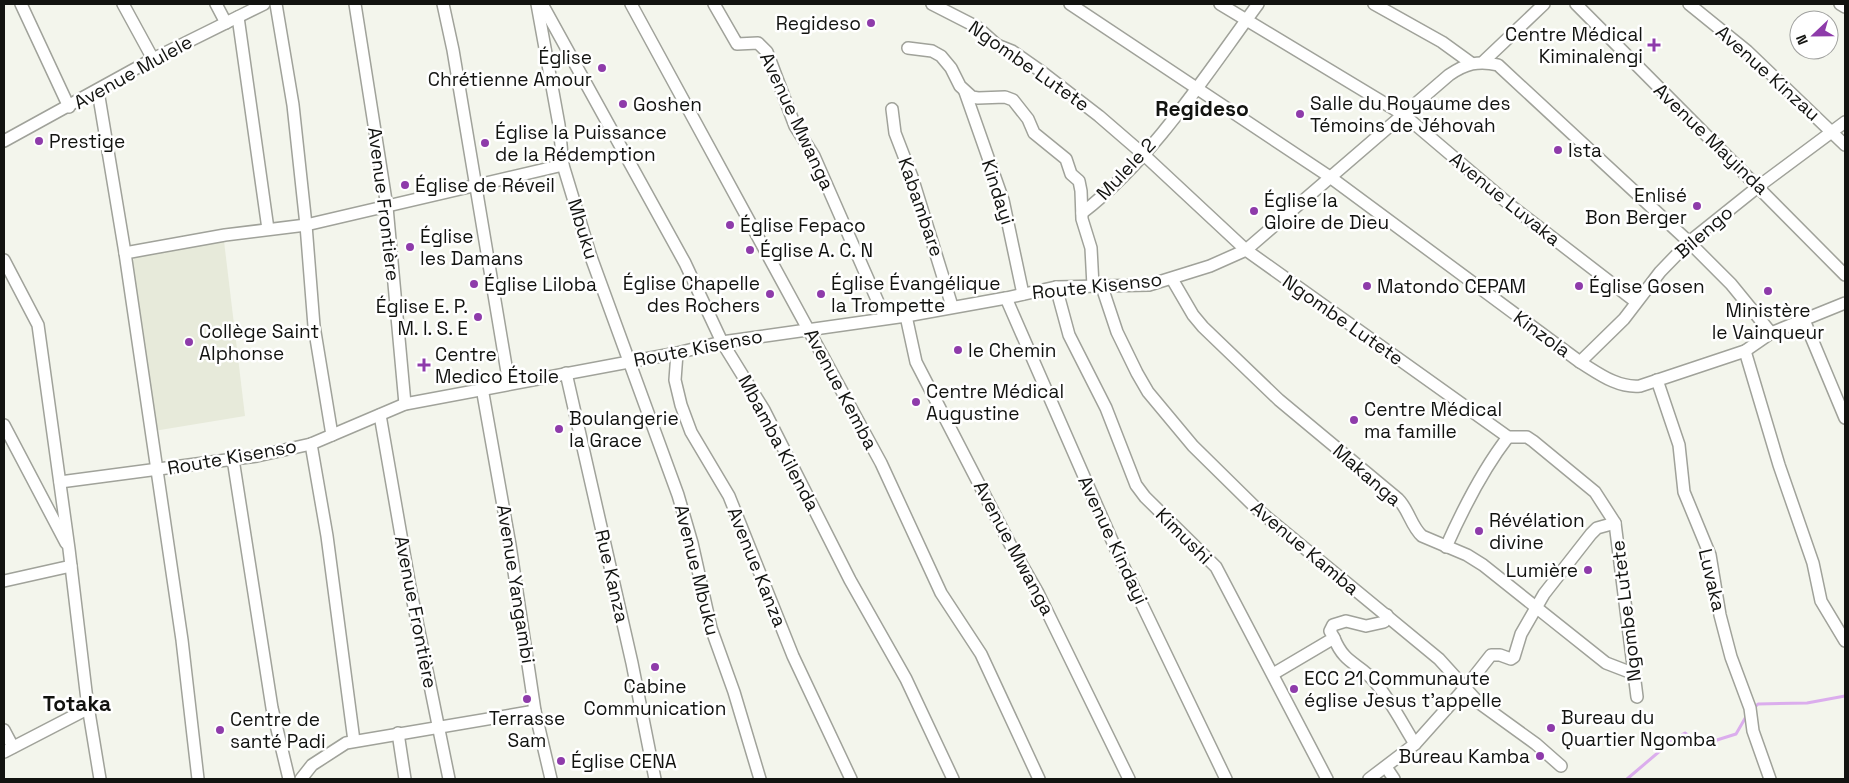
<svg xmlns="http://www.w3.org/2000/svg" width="1849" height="783" font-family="'Space Grotesk',sans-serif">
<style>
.built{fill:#e7eada}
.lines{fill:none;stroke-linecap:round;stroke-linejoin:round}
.stream{stroke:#dbaded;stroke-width:3}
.minor-casing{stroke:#a0a29a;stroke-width:14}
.minor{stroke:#fff;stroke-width:11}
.poi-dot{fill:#8e3baa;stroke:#fff;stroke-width:2}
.labels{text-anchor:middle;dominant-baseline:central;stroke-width:5;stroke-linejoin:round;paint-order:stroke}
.poi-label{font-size:19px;fill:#121310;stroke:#fff;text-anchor:start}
.street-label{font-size:19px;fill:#121310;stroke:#fff}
.quarter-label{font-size:21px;font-weight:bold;fill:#121310;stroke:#fff}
</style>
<rect width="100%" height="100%" fill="#f3f5ec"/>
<polygon class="built" points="224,241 245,416 154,431 130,268 135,256"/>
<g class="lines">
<g class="stream">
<polyline points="1753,709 1758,704 1807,703 1845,696"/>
<polyline points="1627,779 1674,739 1685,733 1701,745 1736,734 1747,715"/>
</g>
<g class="minor-casing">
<g id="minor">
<polyline points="21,4 69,107"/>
<polyline points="123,4 153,59"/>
<polyline points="216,4 226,23"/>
<polyline points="276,4 293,105 306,225 314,326 332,435"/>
<polyline points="355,4 387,207 405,404"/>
<polyline points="443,4 453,50 509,384"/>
<polyline points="537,4 559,125 563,165 591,257 678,495 692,543 711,628 734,692 760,779"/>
<polyline points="542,4 685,263 722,342 764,410 850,580 906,679 953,779"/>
<polyline points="631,4 881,463 941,593 981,654 1039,779"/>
<polyline points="714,4 737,44 758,43 767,52 795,126 814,156 885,318"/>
<polyline points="932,4 977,27 997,45 1012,51 1042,72 1099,116 1143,154 1246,250 1508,437 1527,437 1533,441 1595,492 1615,523 1637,697"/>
<path d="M1070 4 1330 177 1580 362C1598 373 1617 388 1640 386L1745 351 1771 333 1845 303"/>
<polyline points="1220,4 1404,115 1510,205 1636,302"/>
<polyline points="1374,4 1442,42 1471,63"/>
<polyline points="1576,4 1845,275"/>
<polyline points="1689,4 1747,51 1845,145"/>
<polyline points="1840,4 1845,7"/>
<polyline points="238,17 268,229"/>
<polyline points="908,48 932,51 941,56 951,68 960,86 972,97 978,98 1005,97 1013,100 1028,119 1034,133 1066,159 1071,174 1079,181 1081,191 1082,219 1091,248 1093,286"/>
<polyline points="1484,61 1544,4"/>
<polyline points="98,91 125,253 182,640 198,779"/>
<polyline points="965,92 1003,200 1023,294"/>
<polyline points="892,109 895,133 912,177 952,306"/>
<polyline points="4,141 153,59 264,4"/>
<path d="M1082 213C1154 157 1205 76 1258 4"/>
<polyline points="125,253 225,235 306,225 563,165"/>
<polyline points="4,260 38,325 69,549 87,700 100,779"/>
<path d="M1172 279 1193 315 1203 327 1279 400 1398 499C1409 510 1411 526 1422 536L1467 555 1483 565 1606 663 1632 673"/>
<polyline points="1056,287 1069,335 1106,408 1136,485 1145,497 1216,567 1327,779"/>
<polyline points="1102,287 1117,332 1137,373 1148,392 1193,446 1257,509 1439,659 1478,702 1536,744 1561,766"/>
<polyline points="1006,298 1121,561 1226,779"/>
<polyline points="906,316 916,362 1010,544 1038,593 1129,779"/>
<polyline points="1804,320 1845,418"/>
<polyline points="1745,351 1779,465 1813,563 1821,601 1845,641"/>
<polyline points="677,353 675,380 681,405 691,432 729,496 793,656 851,779"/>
<polyline points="1580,362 1624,319 1660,272 1689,242 1759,186 1845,122"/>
<polyline points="566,373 632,663 655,779"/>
<polyline points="1657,380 1679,445 1684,492 1710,555 1720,615 1731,657 1750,708 1753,731 1770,779"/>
<polyline points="482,388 510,545 535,711 551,779"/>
<polyline points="380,415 410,587 449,779"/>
<polyline points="4,425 66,543"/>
<polyline points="311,444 327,536 354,741"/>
<polyline points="233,459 272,708 289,779"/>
<path d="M60 482 257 456 311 444 405 404 677 353 722 342 906 316 1006 298 1056 287 1149 285 1210 266 1246 250 1449 75C1465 64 1478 60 1498 65L1689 242 1731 284 1771 333"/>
<path d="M1446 547C1462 511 1484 468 1508 437"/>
<polyline points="4,581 71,566"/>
<path d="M1334 638C1345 665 1358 662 1375 682 1391 701 1402 723 1415 744"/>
<polyline points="1273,674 1334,638 1330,631 1333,625 1346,621 1366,626 1384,622 1387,615"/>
<polyline points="4,730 13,747"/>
<polyline points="398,733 405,779"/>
<polyline points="4,752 89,708"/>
<polyline points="1386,767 1394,779"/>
<polyline points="301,779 312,765 346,743 535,711"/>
<polyline points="1369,779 1415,744 1465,688 1491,655 1500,655 1511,659 1514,657 1521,634 1544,594 1591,534 1597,528 1615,523"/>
</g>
</g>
<use href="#minor" class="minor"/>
</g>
<g class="poi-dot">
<circle cx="871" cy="23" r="5"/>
<path d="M1651.5 37.5h5v5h5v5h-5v5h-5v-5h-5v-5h5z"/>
<circle cx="602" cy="68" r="5"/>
<circle cx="623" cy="104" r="5"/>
<circle cx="1300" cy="114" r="5"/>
<circle cx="39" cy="141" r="5"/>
<circle cx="485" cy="143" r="5"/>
<circle cx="1558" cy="150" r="5"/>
<circle cx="405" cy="185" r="5"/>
<circle cx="1697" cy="206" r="5"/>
<circle cx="1254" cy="211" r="5"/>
<circle cx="730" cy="225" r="5"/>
<circle cx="410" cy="247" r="5"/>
<circle cx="750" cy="250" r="5"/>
<circle cx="474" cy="284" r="5"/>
<circle cx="1367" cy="286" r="5"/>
<circle cx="1579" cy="286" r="5"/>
<circle cx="1768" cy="291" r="5"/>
<circle cx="770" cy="294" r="5"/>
<circle cx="821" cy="294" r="5"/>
<circle cx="478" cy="317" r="5"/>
<circle cx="189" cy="342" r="5"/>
<circle cx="958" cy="350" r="5"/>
<path d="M421.5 357.5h5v5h5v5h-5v5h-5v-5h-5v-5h5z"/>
<circle cx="916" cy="402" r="5"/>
<circle cx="1354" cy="420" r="5"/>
<circle cx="559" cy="429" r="5"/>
<circle cx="1479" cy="531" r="5"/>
<circle cx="1588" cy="570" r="5"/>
<circle cx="655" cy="667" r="5"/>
<circle cx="1294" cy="689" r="5"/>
<circle cx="527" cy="699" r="5"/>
<circle cx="1551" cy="728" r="5"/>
<circle cx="220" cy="730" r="5"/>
<circle cx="1540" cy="756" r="5"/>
<circle cx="561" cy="761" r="5"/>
</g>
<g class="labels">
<g class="poi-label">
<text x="861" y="23" text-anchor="end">Regideso</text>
<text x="1643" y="34" text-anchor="end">Centre Médical<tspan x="1643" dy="22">Kiminalengi</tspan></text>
<text x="592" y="57" text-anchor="end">Église<tspan x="592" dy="22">Chrétienne Amour</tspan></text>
<text x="1310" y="103">Salle du Royaume des<tspan x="1310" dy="22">Témoins de Jéhovah</tspan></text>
<text x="633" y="104">Goshen</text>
<text x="495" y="132">Église la Puissance<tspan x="495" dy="22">de la Rédemption</tspan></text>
<text x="49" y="141">Prestige</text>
<text x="1568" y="150">Ista</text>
<text x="415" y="185">Église de Réveil</text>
<text x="1687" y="195" text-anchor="end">Enlisé<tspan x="1687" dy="22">Bon Berger</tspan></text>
<text x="1264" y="200">Église la<tspan x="1264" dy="22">Gloire de Dieu</tspan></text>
<text x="740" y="225">Église Fepaco</text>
<text x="420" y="236">Église<tspan x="420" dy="22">les Damans</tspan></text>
<text x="760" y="250">Église A. C. N</text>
<text x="760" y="283" text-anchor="end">Église Chapelle<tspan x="760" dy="22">des Rochers</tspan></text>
<text x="831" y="283">Église Évangélique<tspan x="831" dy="22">la Trompette</tspan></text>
<text x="484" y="284">Église Liloba</text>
<text x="1377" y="286">Matondo CEPAM</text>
<text x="1589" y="286">Église Gosen</text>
<text x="468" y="306" text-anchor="end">Église E. P.<tspan x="468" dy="22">M. I. S. E</tspan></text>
<text x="1768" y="310" text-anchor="middle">Ministère<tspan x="1768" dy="22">le Vainqueur</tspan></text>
<text x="199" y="331">Collège Saint<tspan x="199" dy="22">Alphonse</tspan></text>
<text x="968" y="350">le Chemin</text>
<text x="435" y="354">Centre<tspan x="435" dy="22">Medico Étoile</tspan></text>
<text x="926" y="391">Centre Médical<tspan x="926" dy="22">Augustine</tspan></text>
<text x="1364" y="409">Centre Médical<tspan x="1364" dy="22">ma famille</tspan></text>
<text x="569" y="418">Boulangerie<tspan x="569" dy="22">la Grace</tspan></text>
<text x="1489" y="520">Révélation<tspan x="1489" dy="22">divine</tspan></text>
<text x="1578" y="570" text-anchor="end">Lumière</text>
<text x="1304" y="678">ECC 21 Communaute<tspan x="1304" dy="22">église Jesus t'appelle</tspan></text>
<text x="655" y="686" text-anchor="middle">Cabine<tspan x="655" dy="22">Communication</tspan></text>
<text x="1561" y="717">Bureau du<tspan x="1561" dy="22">Quartier Ngomba</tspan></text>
<text x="527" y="718" text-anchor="middle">Terrasse<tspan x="527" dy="22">Sam</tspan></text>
<text x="230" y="719">Centre de<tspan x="230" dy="22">santé Padi</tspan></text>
<text x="1530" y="756" text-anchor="end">Bureau Kamba</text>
<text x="571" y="761">Église CENA</text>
</g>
<g class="street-label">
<text transform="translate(1029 66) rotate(35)">Ngombe Lutete</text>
<text transform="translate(133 72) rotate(-29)">Avenue Mulele</text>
<text transform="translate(1768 73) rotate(42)">Avenue Kinzau</text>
<text transform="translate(797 121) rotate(65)">Avenue Mwanga</text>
<text transform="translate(1711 139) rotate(44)">Avenue Mayinda</text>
<text transform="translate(1126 169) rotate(-47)">Mulele 2</text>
<text transform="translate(998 192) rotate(72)">Kindayi</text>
<text transform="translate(1505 199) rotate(39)">Avenue Luvaka</text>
<text transform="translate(384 204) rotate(83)">Avenue Frontière</text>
<text transform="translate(921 207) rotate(71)">Kabambare</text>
<text transform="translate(583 229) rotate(73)">Mbuku</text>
<text transform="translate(1704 232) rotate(-41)">Bilengo</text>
<text transform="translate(1097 286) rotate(-6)">Route Kisenso</text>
<text transform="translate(1343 320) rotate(35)">Ngombe Lutete</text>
<text transform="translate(1542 334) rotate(36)">Kinzola</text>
<text transform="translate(698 348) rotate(-11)">Route Kisenso</text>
<text transform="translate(841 389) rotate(62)">Avenue Kemba</text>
<text transform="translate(779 443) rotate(62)">Mbamba Kilenda</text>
<text transform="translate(232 457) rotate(-10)">Route Kisenso</text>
<text transform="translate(1367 475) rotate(41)">Makanga</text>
<text transform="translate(1184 536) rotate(45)">Kimushi</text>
<text transform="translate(1113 540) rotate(65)">Avenue Kindayi</text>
<text transform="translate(1014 548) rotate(62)">Avenue Mwanga</text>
<text transform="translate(1305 548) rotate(40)">Avenue Kamba</text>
<text transform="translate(757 567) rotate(68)">Avenue Kanza</text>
<text transform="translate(697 570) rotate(76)">Avenue Mbuku</text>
<text transform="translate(612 576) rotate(77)">Rue Kanza</text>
<text transform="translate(1712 580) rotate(77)">Luvaka</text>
<text transform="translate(516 584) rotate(81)">Avenue Yangambi</text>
<text transform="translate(1626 611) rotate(-97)">Ngombe Lutete</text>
<text transform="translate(416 612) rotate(79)">Avenue Frontière</text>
</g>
<g class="quarter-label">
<text x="1202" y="108">Regideso</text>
<text x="77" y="703">Totaka</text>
</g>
</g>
<rect width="1849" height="783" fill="none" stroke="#121310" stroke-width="10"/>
<g transform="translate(1814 35) rotate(248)"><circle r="24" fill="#ffffff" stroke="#a0a19f"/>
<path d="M0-4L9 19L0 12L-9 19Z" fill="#8e3baa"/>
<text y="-8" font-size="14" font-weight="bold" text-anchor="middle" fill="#121310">N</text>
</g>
</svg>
